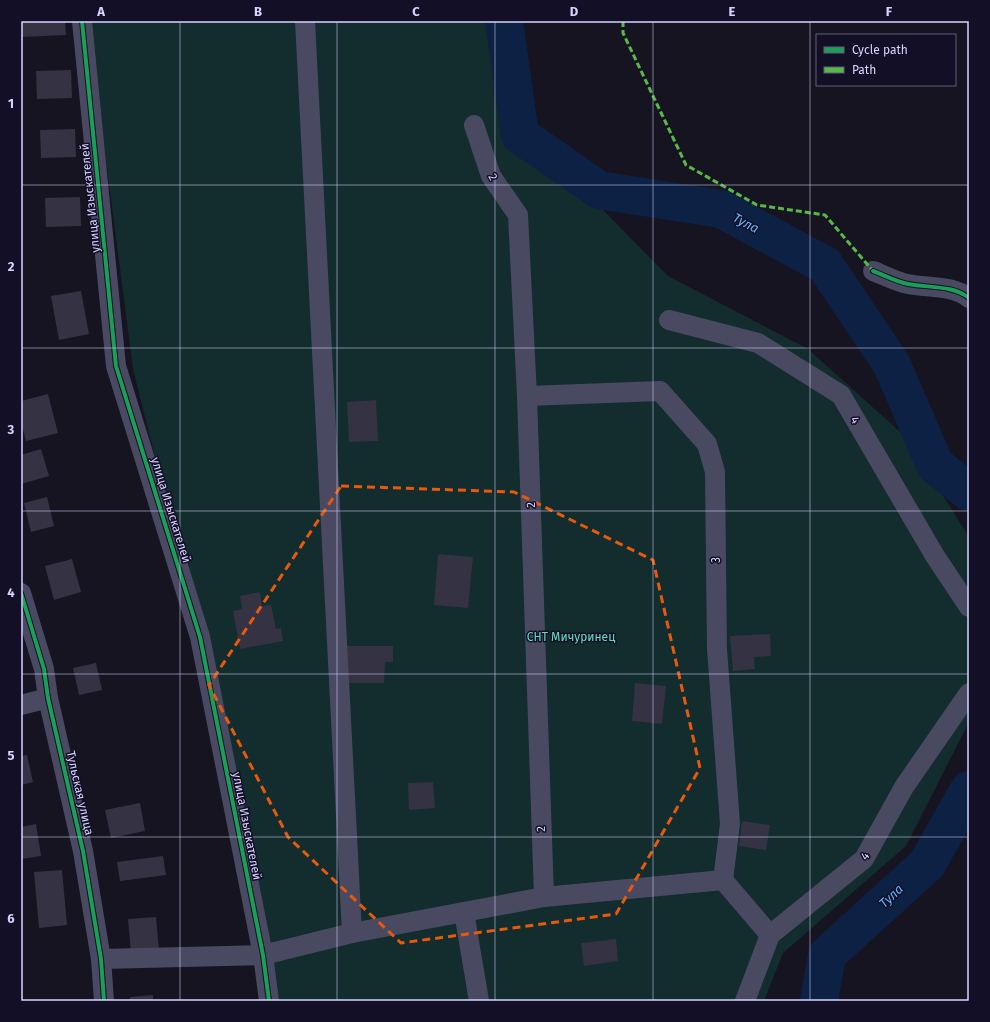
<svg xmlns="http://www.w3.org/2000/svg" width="990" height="1022" font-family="'Fira Sans',sans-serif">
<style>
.green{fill:#132c2d}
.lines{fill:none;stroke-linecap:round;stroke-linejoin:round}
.river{stroke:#0d2144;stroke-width:38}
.building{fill:#343243}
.minor{stroke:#4a4962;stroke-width:20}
.quiet{stroke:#58b947;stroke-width:3;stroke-dasharray:6 3;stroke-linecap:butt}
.cycleway-casing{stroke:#130f26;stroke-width:6}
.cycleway{stroke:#1a9f57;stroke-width:4}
.marked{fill:none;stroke:#e8590c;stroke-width:3;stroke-dasharray:8 5;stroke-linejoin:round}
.grid{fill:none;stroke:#d9d4ff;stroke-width:1;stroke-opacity:0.55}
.labels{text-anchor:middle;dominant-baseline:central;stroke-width:3;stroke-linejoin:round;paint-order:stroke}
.street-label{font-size:12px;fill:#d9d4ff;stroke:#130f26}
.park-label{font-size:12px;fill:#5fe0c0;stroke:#130f26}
.water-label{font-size:13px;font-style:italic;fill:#62b6ff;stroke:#130f26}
.neatline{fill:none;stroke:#d9d4ff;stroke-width:1.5}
.grid-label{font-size:13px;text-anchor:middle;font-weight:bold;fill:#d9d4ff}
</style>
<rect width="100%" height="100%" fill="#161421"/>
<polygon class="green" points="88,21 504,21 539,145 668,276 808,349 907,438 969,537 969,722 906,846 783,953 764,1001 269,1001 200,637 133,369"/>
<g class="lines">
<g class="river">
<polyline points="504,21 520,135 599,190 721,209 825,265 892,365 935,465 969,492"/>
<polyline points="819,1001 827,955 927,864 969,790"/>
</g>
</g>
<g class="building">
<polygon points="21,21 65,21 66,35 21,37"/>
<polygon points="71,70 72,98 37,99 36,71"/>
<polygon points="75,129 76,157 41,158 40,130"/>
<polygon points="80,197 81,226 46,227 45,198"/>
<polygon points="81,291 89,334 59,340 51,296"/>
<polygon points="48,394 58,433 26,441 21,422 21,401"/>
<polygon points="376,400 378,441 349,442 347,402"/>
<polygon points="41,449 49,476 21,484 21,455"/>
<polygon points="47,497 54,526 31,532 24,503"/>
<polygon points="438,554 473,557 468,608 434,605"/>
<polygon points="72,559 81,592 54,600 45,566"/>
<polygon points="260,592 262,606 271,605 276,629 281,628 283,641 240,649 233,611 242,609 240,596"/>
<polygon points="770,634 771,656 754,657 755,669 733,671 730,636"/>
<polygon points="347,646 393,646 393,662 385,662 384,683 347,683"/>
<polygon points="96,663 102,690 79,695 73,668"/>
<polygon points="635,683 666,686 662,724 632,721"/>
<polygon points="27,755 33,782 21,785 21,756"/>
<polygon points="433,782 435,808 409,810 408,783"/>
<polygon points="140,803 145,831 111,838 105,810"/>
<polygon points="742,821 770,825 766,850 739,846"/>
<polygon points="36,824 41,856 21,859 21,827"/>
<polygon points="163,856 166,875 120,881 117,862"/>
<polygon points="62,870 67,925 39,928 34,872"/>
<polygon points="156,917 159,951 131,954 128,919"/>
<polygon points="616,939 618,961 584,966 581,943"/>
<polygon points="153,995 153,1001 130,1001 130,997"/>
</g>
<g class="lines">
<g class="minor">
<polyline points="82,21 116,366 200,637 263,955 269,1001"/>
<polyline points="305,21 352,933"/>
<polyline points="474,125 491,176 518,215 527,396 544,897"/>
<path d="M873 271C884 275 897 282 908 284 928 288 953 285 969 298"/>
<polyline points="669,320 758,343 841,395 935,556 969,607"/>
<polyline points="527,396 660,391 707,444 715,472 717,649 730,824 723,880"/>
<polyline points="21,593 44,669 48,698 83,851 101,959 104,1001"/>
<polyline points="21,705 48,698"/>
<polyline points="464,912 479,1001"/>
<polyline points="101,959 263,955 352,933 544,897 723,880 770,935"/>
<polyline points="745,1001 770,935 864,859 904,787 969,693"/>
</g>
<polyline class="quiet" points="623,21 623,33 686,165 757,205 825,215 873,271"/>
<g class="cycleway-casing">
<g id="cycleway">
<polyline points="82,21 116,366 200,637 263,955 269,1001"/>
<path d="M873 271C884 275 897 282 908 284 928 288 953 285 969 298"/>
<polyline points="21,593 44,669 48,698 83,851 101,959 104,1001"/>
</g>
</g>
<use href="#cycleway" class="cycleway"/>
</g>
<path class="marked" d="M341 486 514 492 653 560 700 768 616 914 401 943 288 837 209 685Z"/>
<path class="grid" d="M180 21V1001M337 21V1001M495 21V1001M653 21V1001M810 21V1001M21 185H969M21 348H969M21 511H969M21 674H969M21 837H969"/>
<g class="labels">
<g class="street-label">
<text transform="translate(493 177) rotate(62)">2</text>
<text transform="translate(90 198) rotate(-96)">улица Изыскателей</text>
<text transform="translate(855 420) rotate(60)">4</text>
<text transform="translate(531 505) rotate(-92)">2</text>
<text transform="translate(171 510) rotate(73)">улица Изыскателей</text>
<text transform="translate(716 560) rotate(-90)">3</text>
<text transform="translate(80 793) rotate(77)">Тульская улица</text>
<text transform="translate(247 826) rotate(79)">улица Изыскателей</text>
<text transform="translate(541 829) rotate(-92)">2</text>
<text transform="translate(865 856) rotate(-53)">4</text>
</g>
<g class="park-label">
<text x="571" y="637">СНТ Мичуринец</text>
</g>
<g class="water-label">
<text transform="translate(746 223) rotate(28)">Тула</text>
<text transform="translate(891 896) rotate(-43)">Тула</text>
</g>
</g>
<rect width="990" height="1022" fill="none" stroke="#130f26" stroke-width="44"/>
<rect x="816" y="34" width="140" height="52" fill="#130f26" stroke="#625e7d"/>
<rect x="824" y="47" width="20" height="6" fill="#1a9f57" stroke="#625e7d"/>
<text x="852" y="54" font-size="12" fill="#d9d4ff">Cycle path</text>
<rect x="824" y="67" width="20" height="6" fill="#58b947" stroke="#625e7d"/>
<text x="852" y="74" font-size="12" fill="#d9d4ff">Path</text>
<rect x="22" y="22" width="946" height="978" class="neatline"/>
<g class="grid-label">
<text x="101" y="16">A</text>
<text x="258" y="16">B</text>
<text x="416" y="16">C</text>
<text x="574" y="16">D</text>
<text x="732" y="16">E</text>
<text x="889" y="16">F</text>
<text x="11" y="108">1</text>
<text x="11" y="271">2</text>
<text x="11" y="434">3</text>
<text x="11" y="597">4</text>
<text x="11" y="760">5</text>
<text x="11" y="923">6</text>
</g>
</svg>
